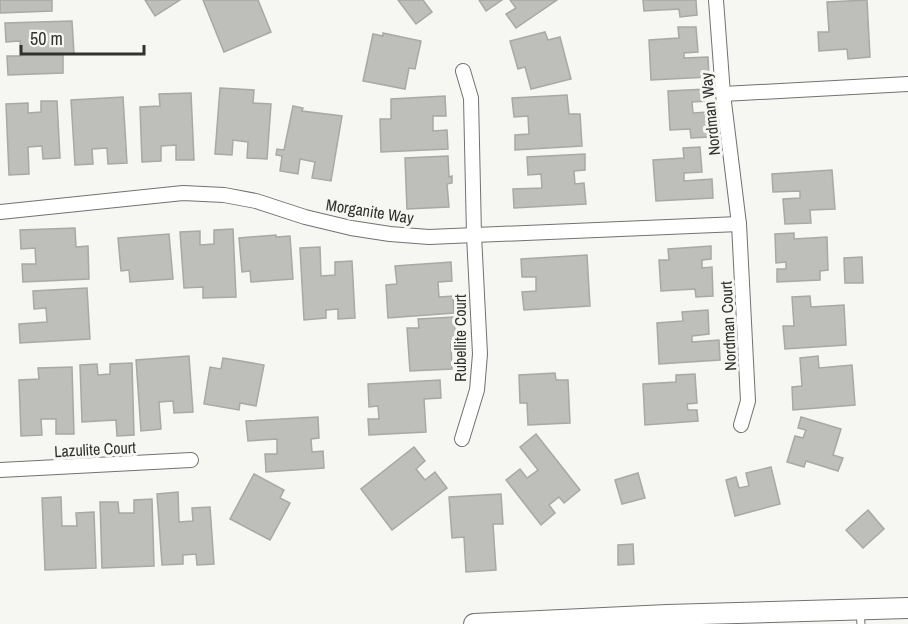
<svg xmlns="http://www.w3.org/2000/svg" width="908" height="624" font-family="'Archivo Narrow',sans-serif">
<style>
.building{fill:#bebeba;stroke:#a8a8a4;stroke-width:1.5}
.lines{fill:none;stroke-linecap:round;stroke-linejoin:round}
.service-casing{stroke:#72726f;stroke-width:9}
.minor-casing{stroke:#72726f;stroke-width:16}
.secondary-casing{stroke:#72726f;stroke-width:22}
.service{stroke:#fff;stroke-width:7}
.minor{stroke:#fff;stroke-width:14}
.secondary{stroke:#fff;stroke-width:20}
.labels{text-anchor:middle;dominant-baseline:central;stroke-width:6;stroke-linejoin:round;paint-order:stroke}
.street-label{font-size:16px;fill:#313130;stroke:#f6f7f3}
</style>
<rect width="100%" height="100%" fill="#f6f7f3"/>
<g class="building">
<polygon points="0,0 52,0 52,11 0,13"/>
<polygon points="145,0 180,0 155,16"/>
<polygon points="203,0 258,0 271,32 224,52"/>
<polygon points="398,0 423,0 432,12 416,24"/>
<polygon points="479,0 502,0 486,11"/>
<polygon points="510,0 557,0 516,28 506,14 516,8"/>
<polygon points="643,0 696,0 697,15 680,17 679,9 644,11"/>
<polygon points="867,0 870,57 848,59 847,49 819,51 818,32 829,32 827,2"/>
<polygon points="72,21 74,54 63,54 63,73 8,75 7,56 21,56 20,41 6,42 5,23"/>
<polygon points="678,27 696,27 698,52 684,53 684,58 708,57 709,77 651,80 649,40 679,38"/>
<polygon points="545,32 548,40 560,37 571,79 531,89 525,67 518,69 510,41"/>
<polygon points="383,33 421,41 415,69 409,68 405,89 363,81 373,34 383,36"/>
<polygon points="220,88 254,90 253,103 271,104 267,159 247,158 248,142 233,140 232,155 215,154"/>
<polygon points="706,89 707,101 692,102 693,113 708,112 709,137 691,138 690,129 670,130 668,91"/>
<polygon points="191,93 194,160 176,160 176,145 161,146 161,161 142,162 140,107 160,106 159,94"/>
<polygon points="567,95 569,114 580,114 582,146 515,150 515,135 529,134 528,116 514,117 512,98"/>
<polygon points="445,96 446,116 433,116 433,131 447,130 448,149 381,152 380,119 391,119 391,99"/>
<polygon points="123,97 127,163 108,164 107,148 92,149 93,164 75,165 71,100"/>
<polygon points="41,101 57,101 60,158 43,159 42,146 28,147 29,174 9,175 6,104 28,103 28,113 41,112"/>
<polygon points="293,106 303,108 302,111 342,116 331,181 312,178 315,162 300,159 298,174 280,171 282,156 276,155 277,149 284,150"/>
<polygon points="700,147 702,172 684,173 684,181 712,179 713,198 656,201 653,160 684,158 683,148"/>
<polygon points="585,154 585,170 574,171 575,184 584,183 586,204 514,208 513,189 542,188 541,174 528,175 527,157"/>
<polygon points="448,156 449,177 452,176 452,183 447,184 449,207 407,209 405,158"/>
<polygon points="832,170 835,209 810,210 811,223 785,224 783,199 800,198 800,191 773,192 772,174"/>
<polygon points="75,228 76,247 88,246 89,279 23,282 22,264 36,264 35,248 21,249 20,230"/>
<polygon points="233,229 236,297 203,298 203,287 184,288 180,232 200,231 200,245 214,244 214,230"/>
<polygon points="794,233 794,239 827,237 828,270 820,271 820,280 777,282 777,269 786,269 786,262 776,263 775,234"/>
<polygon points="169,234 173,279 130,282 129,270 121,271 118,238"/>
<polygon points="276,235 276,237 290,236 293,279 251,282 250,271 242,272 239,238"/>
<polygon points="711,246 711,259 702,260 702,268 712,267 713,296 696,297 695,289 661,291 659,260 669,260 668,249"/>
<polygon points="320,247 321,276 335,275 335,262 352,261 355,318 338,319 338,309 326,310 326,318 304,320 300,248"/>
<polygon points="587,255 590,306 524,310 522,292 536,291 536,277 522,277 521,259"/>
<polygon points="862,257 863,283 845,283 844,258"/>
<polygon points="451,262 452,281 438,282 439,297 453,296 454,313 388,318 386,285 397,284 395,266"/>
<polygon points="87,288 90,339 20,343 19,324 47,322 46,308 34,309 33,291"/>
<polygon points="810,296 811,307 844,305 846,345 785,349 783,326 794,326 792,297"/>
<polygon points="708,310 709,334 692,336 692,342 719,340 720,360 659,364 657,323 683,321 682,312"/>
<polygon points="454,317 456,345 451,345 452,369 410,371 407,328 419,328 418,319"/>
<polygon points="189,356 193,412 174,413 173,401 159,402 161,429 141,431 136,360"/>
<polygon points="818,356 819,368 852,365 855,405 793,410 792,387 802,386 800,358"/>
<polygon points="223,358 264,365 256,406 240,403 239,410 204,404 210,367 221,369"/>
<polygon points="132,363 134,435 117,436 116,420 82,422 80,365 97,364 98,375 110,374 110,364"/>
<polygon points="72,367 74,434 56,434 56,419 41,419 42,435 21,436 19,380 39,379 38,368"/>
<polygon points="555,373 556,380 568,380 570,423 528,425 527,403 520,403 519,375"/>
<polygon points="695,374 697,403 687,404 688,410 697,410 698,421 645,425 643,384 676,382 676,375"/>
<polygon points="440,380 441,398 424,399 426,432 369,435 368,419 379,419 378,406 369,407 368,384"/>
<polygon points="318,417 319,438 311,439 312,452 323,451 324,468 266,472 265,454 277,454 277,439 248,441 246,421"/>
<polygon points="801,417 841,429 833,455 843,458 838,471 806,461 804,467 787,462 795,436 803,438 806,430 798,428"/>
<polygon points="536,434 580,490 564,503 559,497 549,505 555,513 541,525 506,480 520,469 527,478 538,470 520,447"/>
<polygon points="414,447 425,461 416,469 425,480 435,472 447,488 392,530 361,489"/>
<polygon points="771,467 780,504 735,516 726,480 736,477 739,488 749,486 746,473"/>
<polygon points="638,473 645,498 622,504 615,480"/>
<polygon points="254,474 284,490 280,498 290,503 270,540 230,519"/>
<polygon points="178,492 179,522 193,521 192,508 210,507 214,564 197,565 196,554 183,555 183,564 162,565 157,494"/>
<polygon points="501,494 503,524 493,524 496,570 466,572 464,537 452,538 449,497"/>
<polygon points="61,497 62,526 77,526 76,513 94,512 96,568 45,570 42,498"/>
<polygon points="152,499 154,566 102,568 100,502 118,502 119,513 134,513 134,500"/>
<polygon points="868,510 884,529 863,548 846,530"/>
<polygon points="633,544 634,564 618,565 618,545"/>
</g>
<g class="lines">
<g class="service-casing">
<polyline id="service" points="860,611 861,624"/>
</g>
<g class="minor-casing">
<g id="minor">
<polyline points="716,0 723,94 739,224 748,401 741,425"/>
<polyline points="723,94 908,84"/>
<polyline points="0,212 183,193 224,195 256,201 305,217 351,228 390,234 429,237 739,224"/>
<polyline points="462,439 477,390 480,354 474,235 471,98 463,71"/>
<polyline points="0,470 191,460"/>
</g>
</g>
<g class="secondary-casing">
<polyline id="secondary" points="474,624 667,615 908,608"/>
</g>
<use href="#service" class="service"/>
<use href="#minor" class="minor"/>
<use href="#secondary" class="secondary"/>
</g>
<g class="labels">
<g class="street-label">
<text transform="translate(710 114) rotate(-96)">Nordman Way</text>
<text transform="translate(370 211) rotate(9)">Morganite Way</text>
<text transform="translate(728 326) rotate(-93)">Nordman Court</text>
<text transform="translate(460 338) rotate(-90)">Rubellite Court</text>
<text transform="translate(95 449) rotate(-3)">Lazulite Court</text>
</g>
</g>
<path d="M21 45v9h123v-9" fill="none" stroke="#313130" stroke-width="3"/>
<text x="30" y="45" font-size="18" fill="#313130" stroke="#f6f7f3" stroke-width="4.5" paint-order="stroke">50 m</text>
</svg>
